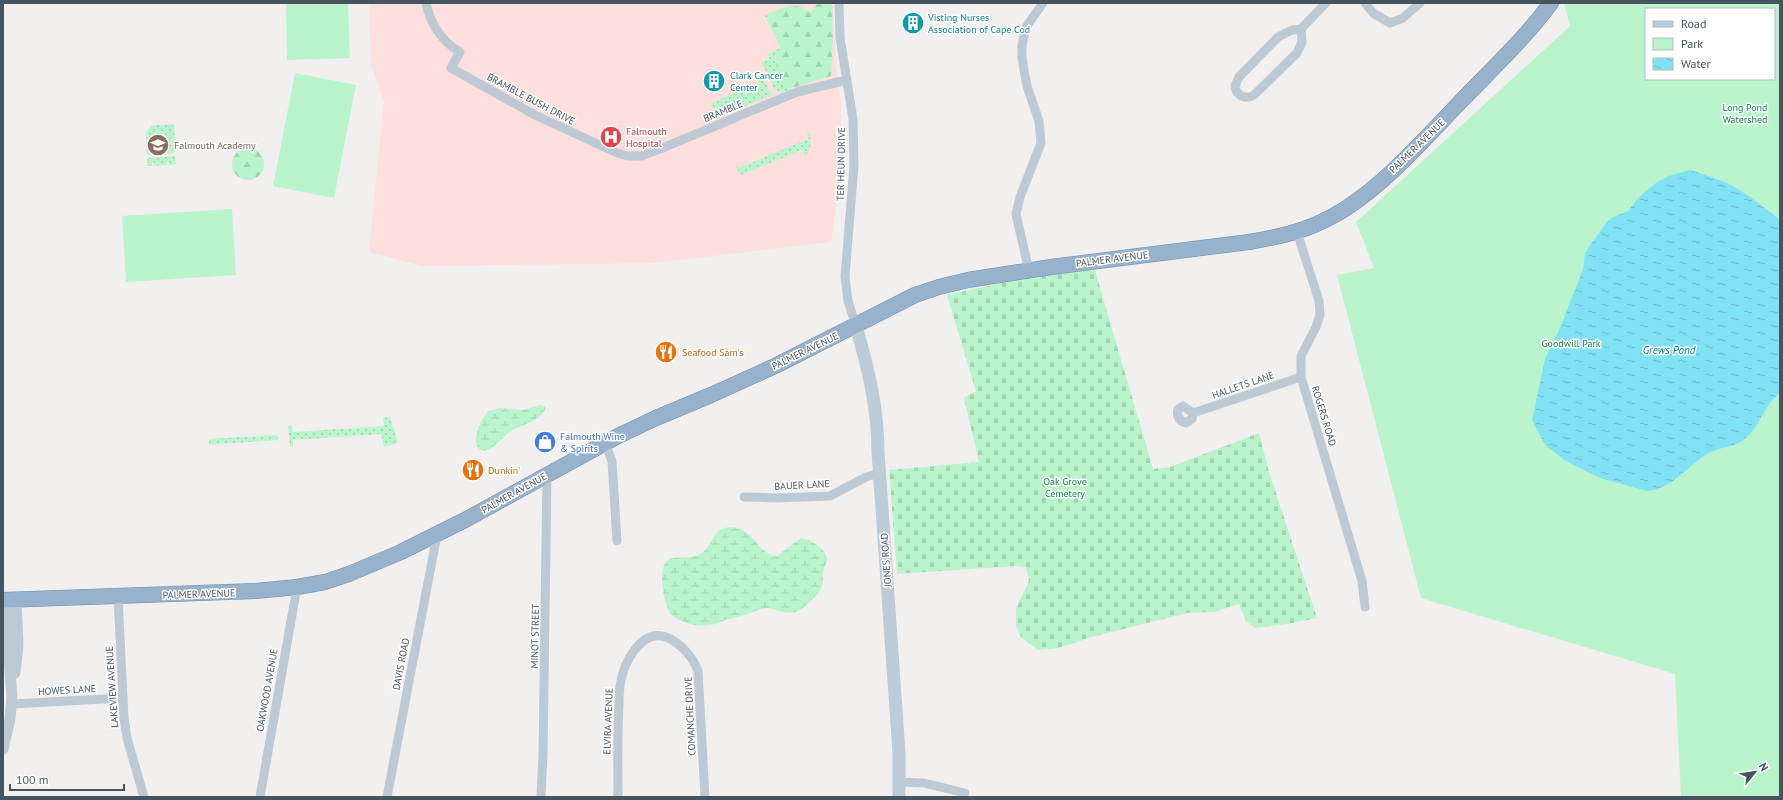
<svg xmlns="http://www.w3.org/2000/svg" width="1783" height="800" font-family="'PT Sans',sans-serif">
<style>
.medical{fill:#fddfdd}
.grass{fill:url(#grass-dots)}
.forest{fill:url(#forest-firs)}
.wetland{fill:url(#wetland-marsh)}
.cemetery{fill:url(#cemetery-stones)}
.park{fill:#b9f4cd;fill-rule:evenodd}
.water{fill:url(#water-ripples)}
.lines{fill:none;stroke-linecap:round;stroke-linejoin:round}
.trunk-casing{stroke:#6d8faf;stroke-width:16}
.minor{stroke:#becad3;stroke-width:9}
.tertiary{stroke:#becad3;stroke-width:11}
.secondary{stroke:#beccd8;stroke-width:13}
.trunk{stroke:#97b2ca;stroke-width:15}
.labels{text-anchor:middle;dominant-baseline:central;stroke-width:3;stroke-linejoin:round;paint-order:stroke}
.culture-label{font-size:10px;fill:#0d838f;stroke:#fff;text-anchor:start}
.street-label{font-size:10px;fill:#45545f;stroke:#fff}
.park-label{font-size:10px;fill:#0d8845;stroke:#fff}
.health-label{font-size:10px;fill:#be3a42;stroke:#fff;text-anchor:start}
.education-label{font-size:10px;fill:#785e54;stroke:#fff;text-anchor:start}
.food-label{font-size:10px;fill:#c56008;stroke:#fff;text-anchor:start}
.shop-label{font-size:10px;fill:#366cbe;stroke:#fff;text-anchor:start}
.water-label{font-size:11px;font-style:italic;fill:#037e96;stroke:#fff}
</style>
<defs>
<pattern id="grass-dots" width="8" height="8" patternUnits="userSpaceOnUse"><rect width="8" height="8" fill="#b9f4cd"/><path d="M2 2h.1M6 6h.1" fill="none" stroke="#a0d3b2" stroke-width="1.8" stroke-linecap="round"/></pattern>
<pattern id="forest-firs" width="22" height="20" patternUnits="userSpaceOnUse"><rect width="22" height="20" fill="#b9f4cd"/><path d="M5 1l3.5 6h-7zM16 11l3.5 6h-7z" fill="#a0d3b2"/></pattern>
<pattern id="wetland-marsh" width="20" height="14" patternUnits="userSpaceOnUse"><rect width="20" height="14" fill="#b9f4cd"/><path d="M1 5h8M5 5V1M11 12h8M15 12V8" fill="none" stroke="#a0d3b2"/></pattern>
<pattern id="cemetery-stones" width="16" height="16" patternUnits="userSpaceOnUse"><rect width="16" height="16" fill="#b9f4cd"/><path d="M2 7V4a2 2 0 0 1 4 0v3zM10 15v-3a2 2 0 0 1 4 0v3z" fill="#a0d3b2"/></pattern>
<pattern id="water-ripples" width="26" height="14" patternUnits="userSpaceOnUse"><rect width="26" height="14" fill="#82e2f5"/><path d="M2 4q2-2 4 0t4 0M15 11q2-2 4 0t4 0" fill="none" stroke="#6cbaca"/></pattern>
</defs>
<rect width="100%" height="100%" fill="#f2efef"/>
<polygon class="medical" points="369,3 833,3 836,66 841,103 841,171 831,242 653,263 422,266 369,252 384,101 371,65"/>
<g class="grass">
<polygon points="780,48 781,50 775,57 780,76 787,88 792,90 780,93 774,88 761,62 769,59 767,54"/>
<path d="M756 75 765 81 771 95 725 115C717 116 714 110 711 103L759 83Z"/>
<polygon points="174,124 175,153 147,155 146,133 152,125"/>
<polygon points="807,132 810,134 811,144 807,155 805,155 802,150 740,175 735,163 739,168 808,139"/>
<polygon points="175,156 176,164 169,165 169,162 167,162 166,165 154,166 154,163 152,162 152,166 147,166 147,158"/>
<polygon points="390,417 398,443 384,447 381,434 293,440 293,447 290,447 288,426 292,426 293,432 384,426 383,418"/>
<polygon points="277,435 278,440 209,445 209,439"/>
</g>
<g class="forest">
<path d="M814 3H832L833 42 831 76C822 78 792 90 787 88 781 78 774 65 776 52L781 49 765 16C782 8 795 0 811 13L816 5Z"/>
<circle cx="248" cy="164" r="16"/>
</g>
<g class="wetland">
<path d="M541 405 545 407V410C537 423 522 424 511 431 502 436 490 458 478 448 472 436 481 421 488 411L500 408 523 410Z"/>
<path d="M729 527C753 525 758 556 777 556L801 538C810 539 828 550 827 560 826 564 824 568 823 572 822 576 824 581 822 586 818 595 811 601 804 607 788 621 774 604 761 609 750 613 740 617 729 619 724 620 720 623 715 624 706 626 694 627 685 622 680 620 674 618 670 613 664 603 657 570 667 561 675 554 690 561 702 553 714 544 711 530 729 527Z"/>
</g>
<polygon class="cemetery" points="1094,267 1153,469 1170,467 1259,433 1269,472 1317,618 1287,624 1255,628 1246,621 1239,604 1214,612 1187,613 1095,636 1059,648 1038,650 1021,637 1016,626 1016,609 1029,581 1026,567 1015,566 897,574 889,470 979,462 964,398 976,391 947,295 1011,281"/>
<g class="park">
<polygon points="286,3 348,3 350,58 287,60"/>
<path d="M1564 3H1780V797H1681L1675 674 1421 598 1337 275 1374 268 1356 222 1570 26ZM1646 9H1774V79H1646Z"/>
<polygon points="295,73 356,85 334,198 273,186"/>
<polygon points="232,209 236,275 126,282 122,216"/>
</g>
<path class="water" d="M1690 170C1702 174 1722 180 1733 186 1750 196 1765 208 1780 220V393C1765 404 1762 421 1750 434 1736 449 1726 445 1711 452 1689 463 1674 489 1647 491L1600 478 1564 460 1545 445 1532 420 1545 359 1560 328 1583 269 1585 254 1588 248 1606 223 1613 217 1628 211 1639 197 1657 182 1669 176Z"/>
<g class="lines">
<g class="trunk-casing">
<path id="trunk" d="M3 600 256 591 297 587 325 582 349 574 401 552 465 520 618 436 656 418 711 395 775 366 915 295 939 287 968 280 1051 267 1249 242C1279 237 1306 231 1333 216 1382 189 1426 137 1465 97 1495 66 1526 37 1551 3"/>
</g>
<g class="minor">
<path d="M426 3C430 23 442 42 460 52L451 68 535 115 617 153 628 156H641L660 149 797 92 847 80"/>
<polyline points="839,3 840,38 853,119 854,165 845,277 848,301 856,326"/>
<polyline points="1365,3 1373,13 1390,23 1403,18 1420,3"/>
<path d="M1301 29 1302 42 1297 53 1254 95C1246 100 1236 96 1235 86L1239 77 1278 37 1292 30 1301 29 1326 3"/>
<polyline points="1297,232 1319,301 1320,315 1316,327 1301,356 1301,377 1362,581 1365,607"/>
<polyline points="1029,271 1016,214 1020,197 1041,143 1039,121 1027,86 1024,70 1022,58 1022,45 1026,27 1043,3"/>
<path d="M1183 406 1193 413 1192 419 1186 423C1179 421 1176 416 1178 409Z"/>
<polyline points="1193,413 1301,377"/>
<polyline points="605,443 612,461 617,541"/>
<polyline points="744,497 777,498 830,496 866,477 879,473"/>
<polyline points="118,597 124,718 127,738 144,797"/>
<polyline points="12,704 123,698"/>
<polyline points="899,782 924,783 965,793"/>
<polyline points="260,797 297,587"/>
<polyline points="387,797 437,535"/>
<polyline points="541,797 543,754 547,475"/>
<path d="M618 797C618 767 617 736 619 705 619 698 619 689 621 681 624 663 640 632 662 636 678 639 693 657 698 671L705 797"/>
</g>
<g class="tertiary">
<polyline points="15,673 18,645 16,600"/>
<polyline points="3,749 10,719 12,698 5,600"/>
</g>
<path class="secondary" d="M856 326C868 368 878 408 878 452L899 753V797"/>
<use href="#trunk" class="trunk"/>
</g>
<defs>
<g id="building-disc" transform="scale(1.15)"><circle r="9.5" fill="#0f9aa8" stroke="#fff"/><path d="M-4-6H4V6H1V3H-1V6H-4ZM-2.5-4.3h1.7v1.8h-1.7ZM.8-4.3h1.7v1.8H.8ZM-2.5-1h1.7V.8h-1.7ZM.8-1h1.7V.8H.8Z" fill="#fff"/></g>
<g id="hospital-disc" transform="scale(1.15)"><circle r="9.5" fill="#e0444e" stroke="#fff"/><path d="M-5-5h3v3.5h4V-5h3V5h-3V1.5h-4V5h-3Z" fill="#fff"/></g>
<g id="school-disc" transform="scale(1.15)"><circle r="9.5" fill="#8d6e63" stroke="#fff"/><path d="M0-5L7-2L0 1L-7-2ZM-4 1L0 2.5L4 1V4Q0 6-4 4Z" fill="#fff"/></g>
<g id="restaurant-disc" transform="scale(1.15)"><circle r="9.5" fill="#e8710a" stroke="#fff"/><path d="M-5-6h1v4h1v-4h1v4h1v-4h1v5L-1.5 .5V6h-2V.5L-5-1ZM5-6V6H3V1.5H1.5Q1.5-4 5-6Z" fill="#fff"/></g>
<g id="shop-disc" transform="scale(1.15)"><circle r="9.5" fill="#3f7fe0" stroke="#fff"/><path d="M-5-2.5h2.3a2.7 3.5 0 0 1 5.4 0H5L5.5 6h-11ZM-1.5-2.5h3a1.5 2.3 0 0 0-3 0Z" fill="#fff"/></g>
</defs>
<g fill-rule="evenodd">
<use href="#building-disc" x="913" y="23"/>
<use href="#building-disc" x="714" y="81"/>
<use href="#hospital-disc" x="611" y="137"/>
<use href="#school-disc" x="158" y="145"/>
<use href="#restaurant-disc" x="666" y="352"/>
<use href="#shop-disc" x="545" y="442"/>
<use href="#restaurant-disc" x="473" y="470"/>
</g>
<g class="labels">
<g class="culture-label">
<text x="928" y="17">Visting Nurses<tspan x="928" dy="12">Association of Cape Cod</tspan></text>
<text x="730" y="75">Clark Cancer<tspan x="730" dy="12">Center</tspan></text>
</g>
<g class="street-label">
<text transform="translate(531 99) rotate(28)">BRAMBLE BUSH DRIVE</text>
<text transform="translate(723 111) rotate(-23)">BRAMBLE</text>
<text transform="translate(1417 146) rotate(-44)">PALMER AVENUE</text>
<text transform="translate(841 164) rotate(-89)">TER HEUN DRIVE</text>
<text transform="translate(1112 259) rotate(-7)">PALMER AVENUE</text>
<text transform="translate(805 351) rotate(-26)">PALMER AVENUE</text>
<text transform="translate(1243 385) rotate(-19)">HALLETS LANE</text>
<text transform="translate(1324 416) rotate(73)">ROGERS ROAD</text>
<text transform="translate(802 485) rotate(-3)">BAUER LANE</text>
<text transform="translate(514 493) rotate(-29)">PALMER AVENUE</text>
<text transform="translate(886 560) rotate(-94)">JONES ROAD</text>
<text transform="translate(199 594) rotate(-2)">PALMER AVENUE</text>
<text transform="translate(535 636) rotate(-89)">MINOT STREET</text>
<text transform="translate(401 664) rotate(-79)">DAVIS ROAD</text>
<text transform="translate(112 687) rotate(-94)">LAKEVIEW AVENUE</text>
<text transform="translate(67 690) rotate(-3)">HOWES LANE</text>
<text transform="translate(267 690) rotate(-80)">OAKWOOD AVENUE</text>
<text transform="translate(690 716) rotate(-93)">COMANCHE DRIVE</text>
<text transform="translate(608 721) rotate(-88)">ELVIRA AVENUE</text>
</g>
<g class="park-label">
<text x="1745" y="107">Long Pond<tspan x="1745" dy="12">Watershed</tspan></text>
<text x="1571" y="343">Goodwill Park</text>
<text x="1065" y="481">Oak Grove<tspan x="1065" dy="12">Cemetery</tspan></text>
</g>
<g class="health-label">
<text x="626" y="131">Falmouth<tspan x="626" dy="12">Hospital</tspan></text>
</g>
<g class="education-label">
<text x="174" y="145">Falmouth Academy</text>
</g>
<g class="food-label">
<text x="682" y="352">Seafood Sam's</text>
<text x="488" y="470">Dunkin'</text>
</g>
<g class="shop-label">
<text x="560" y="436">Falmouth Wine<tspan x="560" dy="12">&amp; Spirits</tspan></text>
</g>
<g class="water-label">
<text x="1669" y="350">Grews Pond</text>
</g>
</g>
<rect width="1783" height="800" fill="none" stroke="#45545f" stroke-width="8"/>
<rect x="1645" y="8" width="130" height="72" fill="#ffffff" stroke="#b5bbbf"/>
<rect x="1653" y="21" width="20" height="6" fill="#beccd8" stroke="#b5bbbf"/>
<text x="1681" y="28" font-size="12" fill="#45545f">Road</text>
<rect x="1653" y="38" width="20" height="12" fill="#b9f4cd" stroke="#b5bbbf"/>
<text x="1681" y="48" font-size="12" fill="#45545f">Park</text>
<rect x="1653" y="58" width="20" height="12" fill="url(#water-ripples)" stroke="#b5bbbf"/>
<text x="1681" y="68" font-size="12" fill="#45545f">Water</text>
<g transform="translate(1755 772) rotate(60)" stroke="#ffffff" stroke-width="3" paint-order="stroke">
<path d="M0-3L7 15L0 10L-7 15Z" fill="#45545f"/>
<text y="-6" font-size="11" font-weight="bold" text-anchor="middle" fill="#45545f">N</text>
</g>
<path d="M10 784v6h114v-6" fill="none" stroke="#45545f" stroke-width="2"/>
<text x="16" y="784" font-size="12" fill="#45545f" stroke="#ffffff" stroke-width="3" paint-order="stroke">100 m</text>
</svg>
